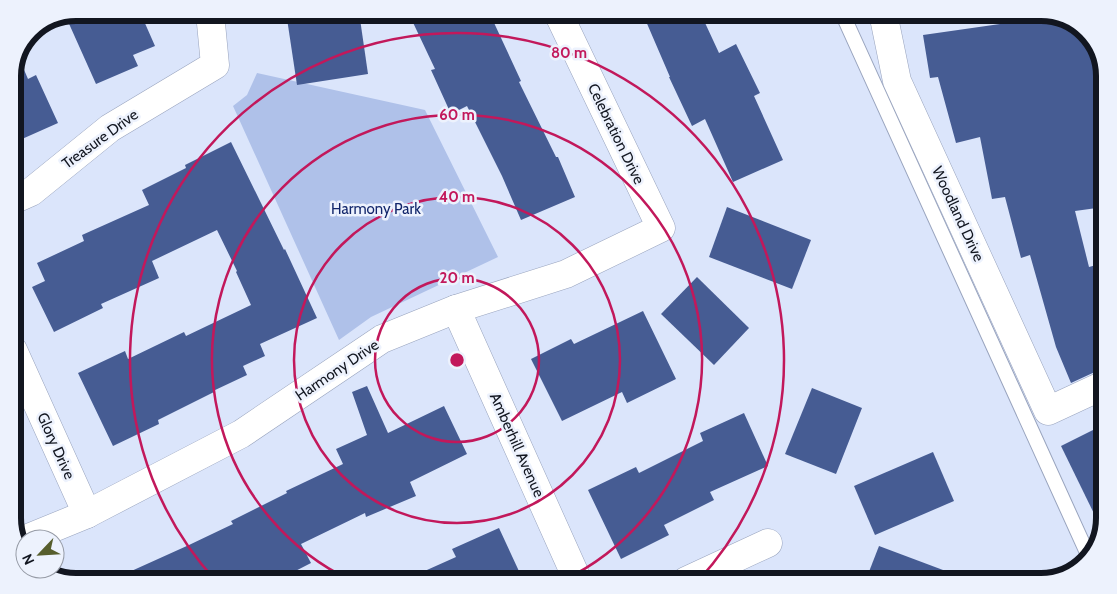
<svg xmlns="http://www.w3.org/2000/svg" width="1117" height="594" font-family="Cabin,sans-serif">
<style>
.green{fill:#afc1e9}
.building{fill:#465c93}
.lines{fill:none;stroke-linecap:round;stroke-linejoin:round}
.service-casing{stroke:#99a4be;stroke-width:16}
.minor-casing{stroke:#99a4be;stroke-width:29}
.service{stroke:#fff;stroke-width:14}
.minor{stroke:#fff;stroke-width:28}
.ring{fill:none;stroke:#c2185b;stroke-width:2.5}
.labels{text-anchor:middle;dominant-baseline:central;stroke-width:5;stroke-linejoin:round;paint-order:stroke}
.street-label{font-size:15px;fill:#121620;stroke:#edf2fd}
.park-label{font-size:15px;fill:#12266b;stroke:#edf2fd}
.rim{fill:none;stroke:#121620;stroke-width:6}
.centre{fill:#c2185b;stroke:#edf2fd;stroke-width:2.5}
.ring-label{font-size:15px;text-anchor:middle;font-weight:bold;fill:#c2185b;stroke:#edf2fd;stroke-width:5;stroke-linejoin:round;paint-order:stroke}
</style>
<rect width="100%" height="100%" fill="#dbe5fb"/>
<polygon class="green" points="257,73 425,110 498,257 371,317 339,340 233,106 247,95"/>
<g class="building">
<polygon points="76,12 140,12 155,46 133,55 138,66 96,84 66,17"/>
<polygon points="286,12 359,12 368,74 297,85"/>
<polygon points="408,12 489,12 521,81 519,82 556,157 558,157 575,197 521,220 502,176 467,106 451,114 431,70 435,69"/>
<polygon points="642,12 700,12 719,53 736,44 760,93 754,96 783,160 733,182 705,119 692,126 669,77 670,77"/>
<polygon points="1008,12 1041,12 1069,19 1094,41 1098,55 1098,93 1104,93 1104,207 1075,211 1089,267 1100,264 1104,280 1104,369 1097,371 1071,383 1056,347 1030,255 1021,258 1005,197 992,199 980,137 956,143 938,77 930,78 923,35 1007,23"/>
<polygon points="19,58 28,79 36,75 58,123 13,143 13,73"/>
<polygon points="231,142 284,250 285,249 317,318 260,344 265,356 243,366 247,375 213,391 214,392 158,420 159,424 113,446 78,373 125,351 128,359 184,332 186,336 251,305 236,272 237,271 217,230 152,261 159,278 101,304 103,308 54,332 32,287 45,281 37,263 84,241 82,235 149,205 142,190 186,168 185,165"/>
<polygon points="727,207 811,240 792,289 709,257"/>
<polygon points="697,277 749,328 714,365 661,314"/>
<polygon points="643,311 676,379 627,403 622,392 562,421 531,359 571,339 574,344"/>
<polygon points="367,386 388,433 444,406 467,454 410,482 416,496 366,517 365,513 301,544 311,563 274,582 107,582 189,545 233,524 231,521 287,493 286,491 343,464 336,449 367,435 352,392"/>
<polygon points="812,388 862,408 836,474 785,454"/>
<polygon points="744,413 768,466 710,492 714,500 664,525 669,535 621,559 588,490 636,467 639,473 703,441 700,433"/>
<polygon points="1093,430 1104,454 1104,518 1102,530 1061,446"/>
<polygon points="933,452 954,501 875,535 854,486"/>
<polygon points="499,528 524,582 400,582 456,557 452,549"/>
<polygon points="879,546 967,579 967,582 865,582"/>
</g>
<g class="lines">
<g class="service-casing">
<polyline id="service" points="842,13 1089,557"/>
</g>
<g class="minor-casing">
<g id="minor">
<polyline points="883,13 897,81 1048,411 1104,385"/>
<polyline points="13,200 31,192 110,128 215,65 210,13"/>
<polyline points="456,309 578,581"/>
<polyline points="13,350 87,514"/>
<polyline points="26,539 87,514 241,434 382,339 456,309 566,274 661,228 558,13"/>
<polyline points="686,581 768,543"/>
</g>
</g>
<use href="#service" class="service"/>
<use href="#minor" class="minor"/>
</g>
<g class="ring">
<circle cx="457" cy="360" r="82"/>
<circle cx="457" cy="360" r="163"/>
<path d="M352 581A245 245 0 1 1 562 581"/>
<path d="M216 581A327 327 0 1 1 698 581"/>
</g>
<g class="labels">
<g class="street-label">
<text transform="translate(616 134) rotate(64)">Celebration Drive</text>
<text transform="translate(100 139) rotate(-36)">Treasure Drive</text>
<text transform="translate(958 214) rotate(65)">Woodland Drive</text>
<text transform="translate(337 370) rotate(-34)">Harmony Drive</text>
<text transform="translate(517 445) rotate(66)">Amberhill Avenue</text>
<text transform="translate(56 446) rotate(66)">Glory Drive</text>
</g>
<g class="park-label">
<text x="376" y="209">Harmony Park</text>
</g>
</g>
<path d="M0 0H1117V594H0ZM76 21H1041A55 55 0 0 1 1096 76V518A55 55 0 0 1 1041 573H76A55 55 0 0 1 21 518V76A55 55 0 0 1 76 21Z" fill="#edf2fd" fill-rule="evenodd"/>
<path class="rim" d="M76 21H1041A55 55 0 0 1 1096 76V518A55 55 0 0 1 1041 573H76A55 55 0 0 1 21 518V76A55 55 0 0 1 76 21Z"/>
<circle cx="457" cy="360" r="8" class="centre"/>
<g class="ring-label">
<text x="569" y="58">80 m</text>
<text x="457" y="120">60 m</text>
<text x="457" y="202">40 m</text>
<text x="457" y="283">20 m</text>
</g>
<g transform="translate(40 554) rotate(245)"><circle r="24" fill="#edf2fd" stroke="#959aa5"/>
<path d="M0-4L9 19L0 12L-9 19Z" fill="#575e2d"/>
<text y="-8" font-size="14" font-weight="bold" text-anchor="middle" fill="#121620">N</text>
</g>
</svg>
